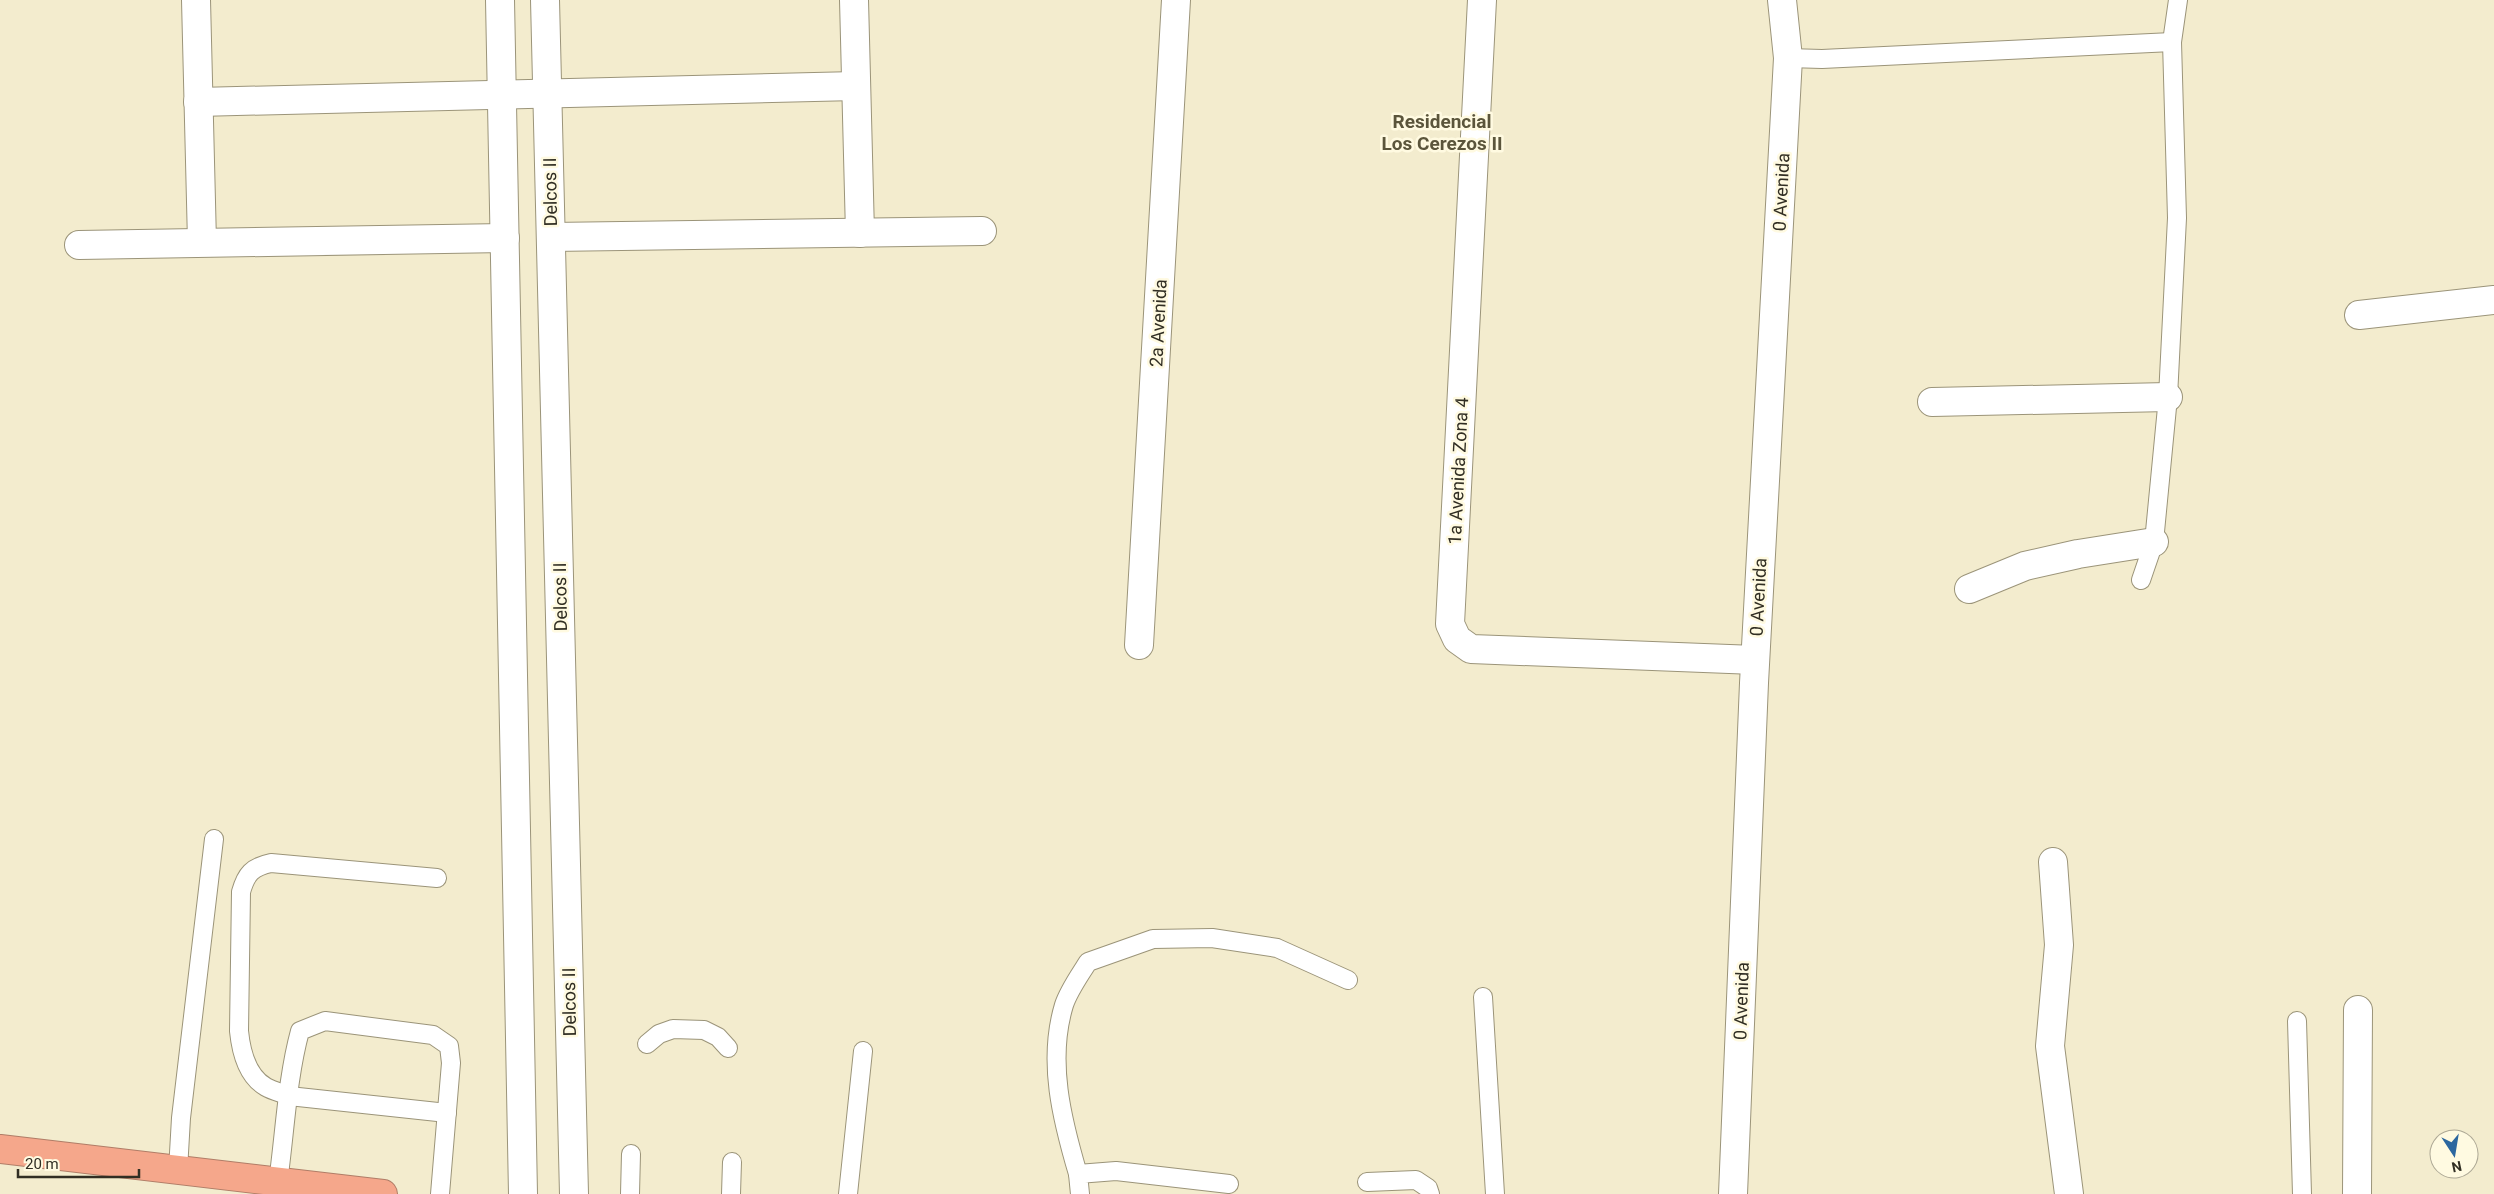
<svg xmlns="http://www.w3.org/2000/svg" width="2494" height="1194" font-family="Roboto,sans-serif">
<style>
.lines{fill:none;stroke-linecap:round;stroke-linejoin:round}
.lane-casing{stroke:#9b9479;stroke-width:20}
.street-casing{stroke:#9b9479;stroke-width:30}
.highway-casing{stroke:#b07d67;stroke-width:30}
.lane{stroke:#fff;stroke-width:18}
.street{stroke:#fff;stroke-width:28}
.highway{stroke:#f5a78b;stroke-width:28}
.labels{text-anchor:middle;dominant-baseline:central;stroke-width:5;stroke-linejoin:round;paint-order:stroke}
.street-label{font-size:18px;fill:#312e23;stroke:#fffae1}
.neighbourhood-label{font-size:19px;font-weight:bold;fill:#5b553b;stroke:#fffae1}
</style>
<rect width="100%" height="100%" fill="#f3ecce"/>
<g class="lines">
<g class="lane-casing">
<g id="lane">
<polyline points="1788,58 1822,59 2172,42"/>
<polyline points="2141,580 2154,542 2168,397 2177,218 2172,42 2178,0"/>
<path d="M437 878 271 863C252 867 246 874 241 892L239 1031C241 1051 247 1076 266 1087 273 1091 282 1093 289 1096L447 1113"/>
<polyline points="1483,997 1495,1194"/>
<polyline points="2297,1021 2302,1194"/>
<polyline points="647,1044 659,1034 673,1029 704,1030 718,1037 728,1048"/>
<polyline points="178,1170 181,1118 214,839"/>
<path d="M1078 1174C1062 1120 1047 1061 1064 1005 1069 990 1080 975 1088 962L1153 939 1212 938 1277 948 1348 980"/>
<path d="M278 1182C285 1132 287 1079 300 1031L325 1021 433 1035 449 1046 451 1063 440 1194"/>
<polyline points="1367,1182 1416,1180 1428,1188 1430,1194"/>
<polyline points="630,1194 631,1154"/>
<polyline points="731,1194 732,1162"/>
<polyline points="848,1194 863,1051"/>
<polyline points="1080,1194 1078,1174 1116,1171 1229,1184"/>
</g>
</g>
<g class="street-casing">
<g id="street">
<polyline points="196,0 202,242"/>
<polyline points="500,0 523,1194"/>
<polyline points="545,0 574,1194"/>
<polyline points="854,0 860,233"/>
<polyline points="1482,0 1450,624 1457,639 1471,649 1755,660"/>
<polyline points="198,102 856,86"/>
<polyline points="551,237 982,231"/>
<polyline points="79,245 505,238"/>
<polyline points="2359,315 2494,300"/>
<polyline points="1932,402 2168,397"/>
<polyline points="1969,589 2025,566 2078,554 2154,542"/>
<polyline points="1139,645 1176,0"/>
<polyline points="2053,862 2059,945 2050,1046 2069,1194"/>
<polyline points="1733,1194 1754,683 1788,58 1782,0"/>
<polyline points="2357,1194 2358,1010"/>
</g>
</g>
<g class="highway-casing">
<polyline id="highway" points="0,1149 383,1194"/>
</g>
<use href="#lane" class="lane"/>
<use href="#street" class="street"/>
<use href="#highway" class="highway"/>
</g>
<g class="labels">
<g class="street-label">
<text transform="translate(550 192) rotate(-91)">Delcos II</text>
<text transform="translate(1781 192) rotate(-87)">0 Avenida</text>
<text transform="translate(1158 323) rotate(-87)">2a Avenida</text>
<text transform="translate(1458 471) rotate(-87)">1a Avenida Zona 4</text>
<text transform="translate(560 597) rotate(-91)">Delcos II</text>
<text transform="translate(1758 597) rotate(-87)">0 Avenida</text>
<text transform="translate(1741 1001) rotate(-88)">0 Avenida</text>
<text transform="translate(569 1002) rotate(-91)">Delcos II</text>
</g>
<g class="neighbourhood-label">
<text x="1442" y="121">Residencial<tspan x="1442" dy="22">Los Cerezos II</tspan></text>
</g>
</g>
<g transform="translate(2454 1154) rotate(168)"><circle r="24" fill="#fffae1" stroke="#ada895"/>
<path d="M0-4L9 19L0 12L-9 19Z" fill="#2c679f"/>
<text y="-8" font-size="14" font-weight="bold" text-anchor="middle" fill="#312e23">N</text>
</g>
<path d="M18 1169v8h121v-8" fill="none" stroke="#312e23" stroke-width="2.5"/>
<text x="25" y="1169" font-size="15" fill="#312e23" stroke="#fffae1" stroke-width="4" paint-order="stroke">20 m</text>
</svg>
